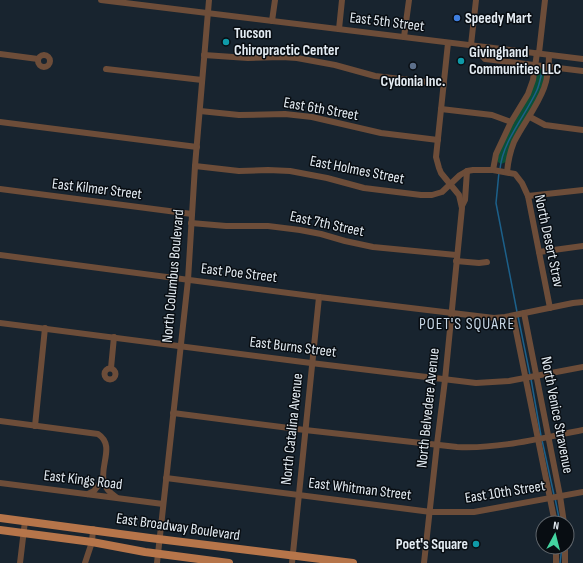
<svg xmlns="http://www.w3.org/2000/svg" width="583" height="563" font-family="'Sofia Sans Condensed',sans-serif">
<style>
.green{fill:#0a5038}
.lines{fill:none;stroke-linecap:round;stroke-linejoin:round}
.stream{stroke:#1c608a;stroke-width:1.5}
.minor{stroke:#6d4d39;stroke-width:6}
.major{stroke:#b6754a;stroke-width:8}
.shop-dot{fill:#3f7fe0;stroke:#080d12;stroke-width:1.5}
.culture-dot{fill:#0f9aa8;stroke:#080d12;stroke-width:1.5}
.service-dot{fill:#5c6f8a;stroke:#080d12;stroke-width:1.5}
.labels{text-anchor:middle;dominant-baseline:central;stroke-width:3;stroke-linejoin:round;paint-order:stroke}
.poi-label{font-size:15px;font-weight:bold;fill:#e4ecf3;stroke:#080d12;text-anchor:start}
.street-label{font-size:15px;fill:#e4ecf3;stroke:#080d12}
.neighbourhood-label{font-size:16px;letter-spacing:1px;fill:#c8d8e7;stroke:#080d12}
</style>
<rect width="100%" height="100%" fill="#18242f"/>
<path class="green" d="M540 67 546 69 541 90 506 162 501 164 498 162C495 148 527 97 534 82 537 78 537 72 540 67Z"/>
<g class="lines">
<g class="stream">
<path d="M500 169C503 140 526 115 537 90 540 83 541 75 543 68"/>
<polyline points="499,172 496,203 517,312"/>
<polyline points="518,316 530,375"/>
<polyline points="531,379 541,436"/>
<polyline points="542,440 554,495"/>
<polyline points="555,498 560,523"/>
<polyline points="560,563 562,547"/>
</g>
<g class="minor">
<polyline points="101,0 583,59"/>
<polyline points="272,21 275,0"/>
<polyline points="339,29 342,0"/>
<polyline points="404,37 409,0"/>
<polyline points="471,45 476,0"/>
<polyline points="480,47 480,53 485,59 583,71"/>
<polyline points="539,53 545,0"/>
<polyline points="0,54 38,59"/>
<polyline points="204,55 248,58 282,57 297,58 335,65 375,76 444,84"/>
<circle cx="44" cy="61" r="6"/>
<polyline points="106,69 202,80"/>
<polyline points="441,109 492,115 511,122"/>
<polyline points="200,111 239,115 285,114 312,117 381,133 438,140"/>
<polyline points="530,117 545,125 583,130"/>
<polyline points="0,122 197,147"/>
<polyline points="195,166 239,171 268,170 290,171 327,178 364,188 421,195 432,195 442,192 460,175 467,171 473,170 493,170 515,174 522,183 528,196 550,308"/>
<polyline points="493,170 496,154 511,122 528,94 533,80 537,53"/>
<path d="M507 172C508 162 510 152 514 142 523 124 537 107 544 88 548 77 549 66 549 55"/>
<polyline points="0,189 192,214"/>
<polyline points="528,196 583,190"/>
<polyline points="462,206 465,200 467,171"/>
<polyline points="191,223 226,226 268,226 300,230 321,234 345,241 373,247 456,255"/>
<polyline points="539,252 583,246"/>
<polyline points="0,255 319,297 494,318 505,317 573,303 583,302"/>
<polyline points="456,261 479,263 487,262"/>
<polyline points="524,313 560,496 564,523"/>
<polyline points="513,316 555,523"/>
<polyline points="0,323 311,363 476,383 509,381 583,367"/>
<polyline points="111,368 114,337"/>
<circle cx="110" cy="374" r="5.5"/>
<path d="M173 413 305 430 457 447C500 449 541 438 583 430"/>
<path d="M0 421 98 434C121 449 86 478 116 497"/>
<polyline points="35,426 45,328"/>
<polyline points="166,478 431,512 474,512 583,492"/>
<polyline points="0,483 163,504"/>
<polyline points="88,494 94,491 103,479"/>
<polyline points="565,547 565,563"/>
<polyline points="20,563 25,521"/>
<polyline points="85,563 92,542 93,529"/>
<polyline points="157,563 188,280 195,166 209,0"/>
<polyline points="292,563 319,297"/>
<polyline points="424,563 437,444 445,380 462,208 459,195 441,173 439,168 436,157 448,43"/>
<polyline points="556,563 556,547"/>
</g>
<g class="major">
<polyline points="0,518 150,538 353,563"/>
<polyline points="0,530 92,542 145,552 229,563"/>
</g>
</g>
<circle class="shop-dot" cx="457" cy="18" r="4"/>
<g class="culture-dot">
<circle cx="226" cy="42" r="4"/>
<circle cx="461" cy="61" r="4"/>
<circle cx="476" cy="544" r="4"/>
</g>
<circle class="service-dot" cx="413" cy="66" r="4"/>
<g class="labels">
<g class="poi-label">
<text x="465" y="18">Speedy Mart</text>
<text x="234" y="33">Tucson<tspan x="234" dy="17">Chiropractic Center</tspan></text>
<text x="469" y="52">Givinghand<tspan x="469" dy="17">Communities LLC</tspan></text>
<text x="413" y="81" text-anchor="middle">Cydonia Inc.</text>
<text x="468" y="544" text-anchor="end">Poet's Square</text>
</g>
<g class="street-label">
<text transform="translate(387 22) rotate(7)">East 5th Street</text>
<text transform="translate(321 109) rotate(10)">East 6th Street</text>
<text transform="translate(357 170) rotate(11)">East Holmes Street</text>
<text transform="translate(97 189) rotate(7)">East Kilmer Street</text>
<text transform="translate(327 224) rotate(12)">East 7th Street</text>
<text transform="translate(549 241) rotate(78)">North Desert Strav</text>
<text transform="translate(239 273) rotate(7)">East Poe Street</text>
<text transform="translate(173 276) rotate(-85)">North Columbus Boulevard</text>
<text transform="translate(293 347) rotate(7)">East Burns Street</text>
<text transform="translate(428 408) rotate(-84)">North Belvedere Avenue</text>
<text transform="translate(557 415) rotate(79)">North Venice Stravenue</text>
<text transform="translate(292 429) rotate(-84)">North Catalina Avenue</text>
<text transform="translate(83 480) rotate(7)">East Kings Road</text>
<text transform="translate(360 489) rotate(7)">East Whitman Street</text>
<text transform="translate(505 492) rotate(-9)">East 10th Street</text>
<text transform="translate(178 527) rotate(8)">East Broadway Boulevard</text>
</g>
<g class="neighbourhood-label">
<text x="467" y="324">POET'S SQUARE</text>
</g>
</g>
<g transform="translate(555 535) rotate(7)"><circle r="19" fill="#080d12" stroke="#60666c"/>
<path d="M0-3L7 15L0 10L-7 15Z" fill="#43d4a0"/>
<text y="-6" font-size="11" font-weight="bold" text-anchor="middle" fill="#e4ecf3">N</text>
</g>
</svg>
